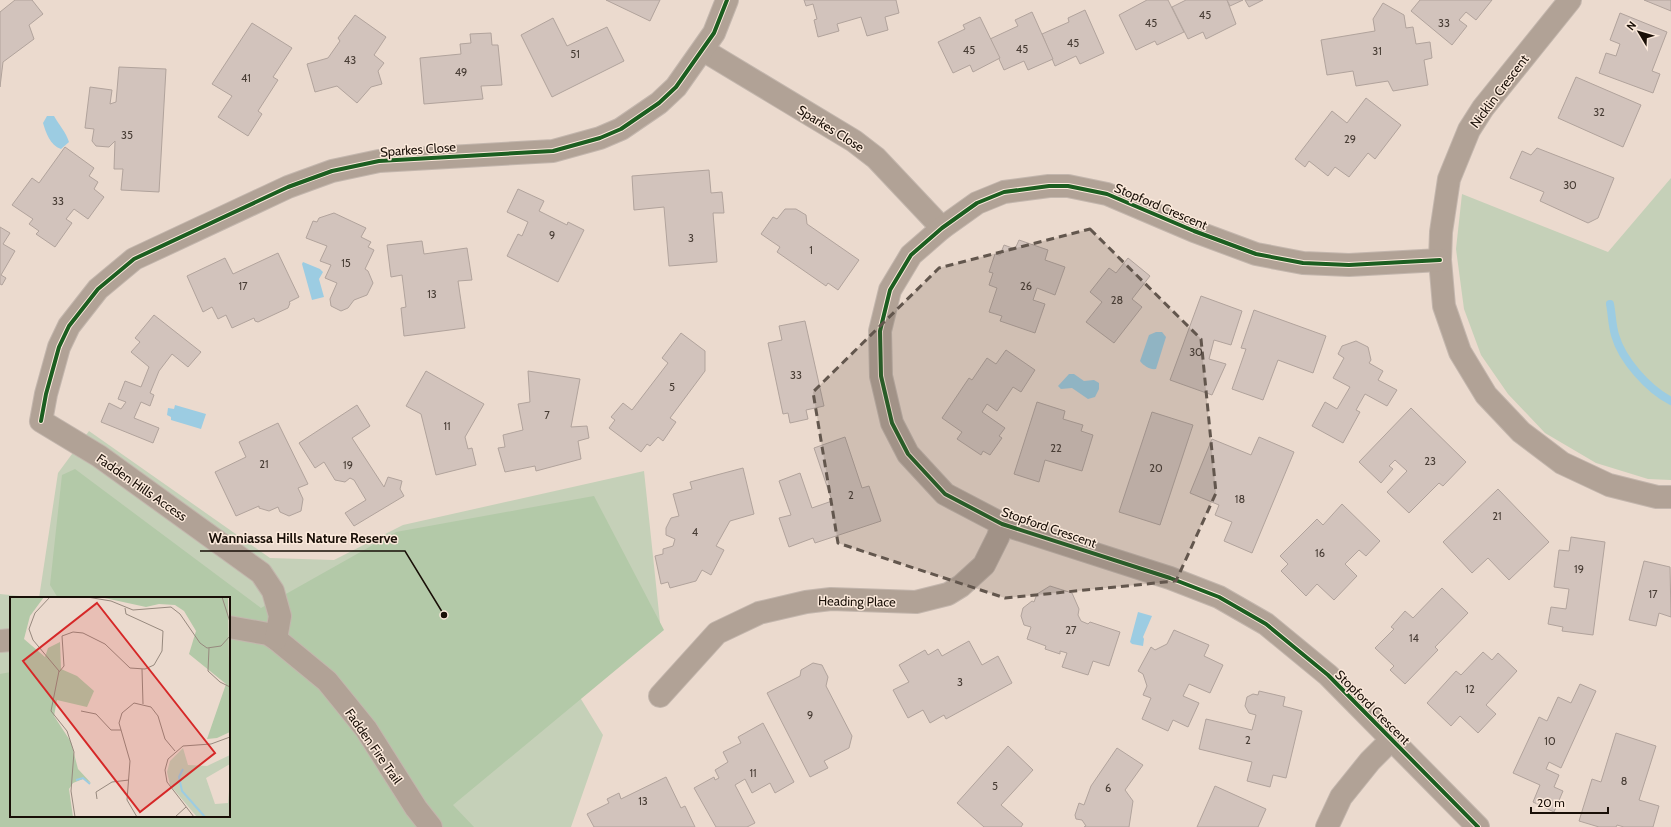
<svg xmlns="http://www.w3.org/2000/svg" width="1671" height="827" font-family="Cabin,sans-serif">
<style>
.green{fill:#c5d0b8;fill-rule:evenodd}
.forest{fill:#b3c9a8}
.water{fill:#9ccce2}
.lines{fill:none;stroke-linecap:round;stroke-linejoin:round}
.stream{stroke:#9ccce2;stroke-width:8}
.building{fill:#d2c3bc;stroke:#b1a39c}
.minor-casing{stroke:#c3b6ad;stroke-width:24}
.minor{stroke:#b1a296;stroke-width:22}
.cycleway-casing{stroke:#fbe9db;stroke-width:6}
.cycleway{stroke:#1b5e20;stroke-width:4}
.marked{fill:#62564d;fill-opacity:0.2;stroke:#62564d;stroke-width:3;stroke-dasharray:8 5;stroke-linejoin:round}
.labels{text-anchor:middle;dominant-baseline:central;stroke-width:3;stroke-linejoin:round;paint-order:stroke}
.number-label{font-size:11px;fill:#483d35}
.street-label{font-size:13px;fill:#190f07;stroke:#fbe9db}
.inset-river{fill:none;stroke:#9ccce2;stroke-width:2}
.inset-road{fill:none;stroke:#97897e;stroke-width:1}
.view{fill:#d62828;fill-opacity:0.15;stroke:#d62828;stroke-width:2}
.inset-edge{fill:none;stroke:#190f07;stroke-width:2}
.leader{fill:none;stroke:#190f07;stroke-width:1.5}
.callout-dot{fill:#190f07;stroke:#fbe9db;stroke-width:1.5}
.callout-label{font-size:14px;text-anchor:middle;font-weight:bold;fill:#190f07;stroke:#fbe9db;stroke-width:3;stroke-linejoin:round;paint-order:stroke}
</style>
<rect width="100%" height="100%" fill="#ebdace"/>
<g class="green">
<polygon points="1671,178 1671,480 1648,479 1596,463 1545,433 1508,394 1481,355 1464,309 1456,249 1462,194 1608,252"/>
<path d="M89 431 270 558 334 560 403 525 644 471 661 632 573 686 603 735 571 827H0V594L39 598 58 473ZM11 598H229V816H11Z"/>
</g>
<polygon class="forest" points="75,469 261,608 396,532 594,496 664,630 453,805 474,827 0,827 0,674 11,672 11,816 229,816 229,598 58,598 50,585 62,475"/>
<g class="water">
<path d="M47 116H54C59 125 66 132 69 142L61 149C50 145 46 133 43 123Z"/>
<polygon points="303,262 320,269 323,272 319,279 324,297 312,300 302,264"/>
<path d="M1156 332H1162L1166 337 1156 369C1150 370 1144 366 1140 361L1149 335Z"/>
<polygon points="1069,374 1074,374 1084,381 1094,380 1099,383 1099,389 1095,397 1088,399 1072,388 1061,389 1058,386"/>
<polygon points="175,405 206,414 201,429 171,420 171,417 167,415 168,408 174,409"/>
<polygon points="1138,612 1152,616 1143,637 1144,639 1143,646 1132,644 1130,642"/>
</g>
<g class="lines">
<path class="stream" d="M1610 304C1612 314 1612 325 1615 335 1622 360 1648 389 1671 401"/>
</g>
<g class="building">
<polygon points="15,0 32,0 43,14 29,25 34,39 3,62 0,87 0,12"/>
<polygon points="606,0 660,0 650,21"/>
<polygon points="804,0 896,0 899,13 885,17 888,30 867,36 861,17 837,24 839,31 818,37 814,20 817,19 813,4 806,6"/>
<polygon points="1147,0 1168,0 1184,32 1157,45 1155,41 1136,50 1119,15"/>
<polygon points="1186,0 1227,0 1236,24 1206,39 1203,32 1188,39 1172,7"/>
<polygon points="1227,0 1243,0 1230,6"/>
<polygon points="1245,0 1263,0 1249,7"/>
<polygon points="1420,0 1492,0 1476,20 1466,12 1459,20 1467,26 1452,45 1411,11"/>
<polygon points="1644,0 1671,0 1671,11"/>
<polygon points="1383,3 1404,15 1406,28 1413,27 1416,44 1430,42 1432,58 1424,60 1428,85 1393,91 1388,81 1356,86 1353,71 1327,75 1321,40 1375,31 1373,19"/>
<polygon points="1085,10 1104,53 1080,64 1076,56 1055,66 1042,34 1069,22 1068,18"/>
<polygon points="1032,12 1053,59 1028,70 1024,61 1004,70 990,39 1018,26 1015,20"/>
<polygon points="1620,13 1667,32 1652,71 1660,74 1653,93 1599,73 1606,53 1616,56 1620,44 1610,40"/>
<polygon points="355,15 386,37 374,55 384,63 378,71 382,84 371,87 357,103 337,86 315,92 307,64 328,58 340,41 338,38"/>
<polygon points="980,17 1000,58 973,72 970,65 953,73 938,42 965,29 963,25"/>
<polygon points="553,18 567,46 607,27 624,61 552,97 521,35"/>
<polygon points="252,23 292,48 273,77 278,80 258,111 262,114 248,136 218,117 232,96 212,84"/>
<polygon points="491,33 492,45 498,45 502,85 481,86 483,99 424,104 420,58 461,54 460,44 471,43 470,34"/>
<polygon points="119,67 166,69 159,192 121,190 123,169 114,169 115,141 109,147 96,146 92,141 94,129 85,128 90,87 112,90 110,104 116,102"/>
<polygon points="1576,77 1641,105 1623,147 1558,118"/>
<polygon points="1366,98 1401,125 1375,159 1368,153 1349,177 1335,167 1328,176 1309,161 1305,167 1295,159 1332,111 1347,123"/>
<polygon points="65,147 94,168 89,176 98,182 94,189 104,197 88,219 74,209 66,219 72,223 55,247 36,234 39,231 29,224 33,219 12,205 32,178 39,183"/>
<polygon points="1537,148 1614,178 1598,218 1588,223 1540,201 1544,192 1510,178 1522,151 1531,155"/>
<polygon points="709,170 711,193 722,192 724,213 713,213 717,262 669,266 664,207 634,210 632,176"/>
<polygon points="518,189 544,201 539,211 567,225 568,222 584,230 558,282 507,256 518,234 522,236 528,222 507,212"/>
<polygon points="785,209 796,209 806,215 807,224 859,260 838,290 828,283 826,286 777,252 780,247 761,234 773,217 777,219"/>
<polygon points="334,213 366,228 361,237 371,242 368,247 374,250 365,269 368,271 373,283 367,295 354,300 348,308 341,311 331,306 330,299 337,283 325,278 331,265 320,261 327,246 306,238 313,221 317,222 319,218"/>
<polygon points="0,227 10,233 3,244 15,251 1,275 6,278 2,285 0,284"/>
<polygon points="1019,240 1048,250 1045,260 1065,267 1055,295 1037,288 1033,300 1045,304 1035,333 1000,321 1002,316 989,312 997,288 989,285 993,273 989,272 995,254 1000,255 1004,245 1015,249"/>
<polygon points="422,241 424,254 467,248 472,280 458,281 465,328 404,336 401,308 406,307 402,275 391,277 387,245"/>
<polygon points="278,253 299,297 289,302 290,303 288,308 258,322 255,321 254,318 232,328 226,315 218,319 212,307 203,312 187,276 225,258 233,274"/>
<polygon points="1128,258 1150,276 1132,299 1142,307 1114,343 1086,322 1102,302 1090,292 1109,268 1116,273"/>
<polygon points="1201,296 1242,311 1231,345 1214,340 1209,359 1226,364 1212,395 1170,380"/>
<polygon points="1254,310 1326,336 1313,373 1278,360 1263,400 1232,389 1246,349 1241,348"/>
<polygon points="154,315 201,352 188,367 172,354 159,371 150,393 154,395 150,406 141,402 134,418 159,428 153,443 101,422 109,403 121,409 126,402 118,399 125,381 141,387 149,367 131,352 140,342 135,338"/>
<polygon points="805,321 824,406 806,410 808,419 790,423 788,413 783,414 768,343 782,340 779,326"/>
<polygon points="681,333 705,351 705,371 670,418 676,422 663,441 658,437 650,446 647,444 641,452 609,428 615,420 611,417 623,403 632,410 668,363 662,358"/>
<polygon points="1356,341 1368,347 1371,360 1369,363 1383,371 1378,380 1397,390 1387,406 1365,394 1356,410 1360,412 1343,443 1312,426 1325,402 1337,409 1350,387 1333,378 1344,358 1338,354 1342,346"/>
<polygon points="1006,350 1035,370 1021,392 1013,387 997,411 987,404 982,412 1005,428 999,436 1002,438 990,455 983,451 981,455 957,439 962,432 942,418 969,378 972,380 987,358 996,364"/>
<polygon points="426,371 484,404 465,437 468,449 472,448 476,465 436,475 421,414 406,406"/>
<polygon points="528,371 580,379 571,427 587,426 589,438 578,441 581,459 536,471 535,466 505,472 498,448 505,447 503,435 523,430 518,404 530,402"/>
<polygon points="1037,402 1065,411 1063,419 1083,425 1081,431 1093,435 1082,471 1045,460 1039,482 1014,474"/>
<polygon points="357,405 370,426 352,438 384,487 388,477 402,481 400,489 404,496 354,526 345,513 366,500 354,480 350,478 345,482 335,480 324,462 315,468 299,443"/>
<polygon points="1411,408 1466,462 1443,486 1439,483 1409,513 1387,492 1407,471 1395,460 1389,466 1393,469 1381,483 1359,462"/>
<polygon points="1152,412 1193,425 1160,525 1119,512"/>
<polygon points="278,423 308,484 298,488 303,499 301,511 289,516 280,512 278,507 269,511 259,508 259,506 236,516 215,472 246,457 239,442"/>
<polygon points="845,437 862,488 869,486 881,521 815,543 813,538 789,547 779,518 791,515 779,481 800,473 812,508 832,501 814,448"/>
<polygon points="1259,437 1294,452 1252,553 1224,541 1232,522 1215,515 1219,505 1190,493 1212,439 1251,455"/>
<polygon points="743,468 754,514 730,521 716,546 724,550 711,575 702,570 696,581 670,588 668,582 661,584 655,556 663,554 663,549 673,546 675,539 666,535 666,528 671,518 679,516 673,494 692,489 690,482"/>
<polygon points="1498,489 1549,542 1509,580 1488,558 1472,573 1443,542"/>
<polygon points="1342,504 1380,541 1366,556 1359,550 1345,564 1357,576 1334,600 1317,584 1306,596 1281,571 1288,564 1280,556 1317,519 1323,525"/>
<polygon points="1571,537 1605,542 1593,635 1562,631 1563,627 1548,624 1551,607 1566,609 1569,589 1554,587 1559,550 1569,551"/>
<polygon points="1644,561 1670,567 1671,617 1659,613 1656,626 1629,620"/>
<polygon points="1050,586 1072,593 1079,609 1078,615 1081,621 1088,624 1090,622 1120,632 1109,666 1093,661 1088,675 1062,667 1067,653 1060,651 1060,654 1045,649 1046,646 1027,639 1031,627 1024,625 1021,616 1023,608 1032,601 1034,602 1037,594"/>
<polygon points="1442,588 1468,613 1435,647 1438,650 1405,684 1390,670 1394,666 1375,648 1394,629 1391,627 1405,611 1413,618"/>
<polygon points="1174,630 1209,645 1204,656 1223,665 1210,693 1189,684 1183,696 1199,703 1188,727 1173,720 1168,731 1142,719 1151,698 1143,695 1147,686 1143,674 1138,671 1151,647 1155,650 1167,644"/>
<polygon points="969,641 982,665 998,656 1012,683 946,719 944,715 930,723 923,710 908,718 893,690 909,682 899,665 925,650 928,655 938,649 942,656"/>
<polygon points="1483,652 1492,660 1498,653 1517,671 1486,705 1496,714 1478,733 1460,716 1451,726 1427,703 1456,671 1461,675"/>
<polygon points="813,663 822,665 828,677 826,686 852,736 849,748 824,761 828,768 810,777 767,693 800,676 801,670"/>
<polygon points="1580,684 1596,691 1561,768 1549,762 1546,769 1559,775 1554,787 1563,791 1554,812 1533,802 1540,785 1513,773 1539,717 1547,721 1558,697 1571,703"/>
<polygon points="1259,691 1285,697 1283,706 1302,711 1286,778 1273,775 1270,787 1247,781 1252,762 1199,749 1206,719 1252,730 1256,715 1249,713 1245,706 1247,697 1253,694 1258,695"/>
<polygon points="763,723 794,782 775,793 770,783 752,793 745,779 735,785 755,823 747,827 716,827 694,788 714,777 715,780 719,778 715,770 728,762 723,752 741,743 738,737"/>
<polygon points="1616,733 1656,746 1639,800 1659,806 1653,827 1624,827 1617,825 1616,827 1599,827 1579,821 1592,779 1601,782"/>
<polygon points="1008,746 1033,770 1001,805 1023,824 1021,827 984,827 957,803"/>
<polygon points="1117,748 1143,765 1125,790 1133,801 1129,827 1084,827 1086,826 1082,820 1076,819 1075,815 1079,803 1084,805 1091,786"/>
<polygon points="666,777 681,808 685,806 695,827 594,827 587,814 609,803 607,799 619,793 621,799"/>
<polygon points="1215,786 1266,809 1258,827 1197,827"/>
</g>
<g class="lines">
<g class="minor-casing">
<g id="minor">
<polyline points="1570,0 1483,108 1469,130 1449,179 1441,232 1440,260 1444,306 1460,352 1486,395 1521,432 1562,463 1609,485 1657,497 1671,497"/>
<polyline points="703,50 854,141 876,158 942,228"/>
<polyline points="1440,260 1349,265 1303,263 1256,254 1194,231 1107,194 1068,186 1049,186 1004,192 977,203 942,228 911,255 890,290 880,331 881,376 892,423 908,454 945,494 1002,524 1170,578 1219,597 1266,624 1328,675 1478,827"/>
<polyline points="229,627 268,634 276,639 327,681 366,729 416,808 431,827"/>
<polyline points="276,639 280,616 273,591 261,573 99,456 41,421 46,394 59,347 69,326 98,289 134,259 288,187 332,171 379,161 553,151 600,138 621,129 659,103 676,87 714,33 727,0"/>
<polyline points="0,641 11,640"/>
<polyline points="660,696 717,633 759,613 806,602 831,599 916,602 948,594 961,586 984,565 998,537 1002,524"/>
<polyline points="1327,827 1341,797 1370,761 1391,740"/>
</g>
</g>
<use href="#minor" class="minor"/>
<g class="cycleway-casing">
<g id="cycleway">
<polyline points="1440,260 1349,265 1303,263 1256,254 1194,231 1107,194 1068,186 1049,186 1004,192 977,203 942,228 911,255 890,290 880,331 881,376 892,423 908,454 945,494 1002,524 1170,578 1219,597 1266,624 1328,675 1478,827"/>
<polyline points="41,421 46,394 59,347 69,326 98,289 134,259 288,187 332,171 379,161 553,151 600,138 621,129 659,103 676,87 714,33 727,0"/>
</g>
</g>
<use href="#cycleway" class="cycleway"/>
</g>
<path class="marked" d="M1090 229 1201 339 1216 493 1176 581 1005 598 838 543 813 392 939 268Z"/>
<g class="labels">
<g class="number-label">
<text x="1205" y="15">45</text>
<text x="1151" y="23">45</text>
<text x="1444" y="23">33</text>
<text x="1073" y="43">45</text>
<text x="1022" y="49">45</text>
<text x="969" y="50">45</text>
<text x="1377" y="51">31</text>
<text x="575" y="54">51</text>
<text x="350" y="60">43</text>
<text x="461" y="72">49</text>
<text x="246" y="78">41</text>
<text x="1599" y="112">32</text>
<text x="127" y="135">35</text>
<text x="1350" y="139">29</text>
<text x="1570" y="185">30</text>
<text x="58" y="201">33</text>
<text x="552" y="235">9</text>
<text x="691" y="238">3</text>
<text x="811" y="250">1</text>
<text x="346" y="263">15</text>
<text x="243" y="286">17</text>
<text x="1026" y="286">26</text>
<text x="432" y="294">13</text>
<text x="1117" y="300">28</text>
<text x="1196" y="352">30</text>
<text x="796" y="375">33</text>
<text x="672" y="387">5</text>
<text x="547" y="415">7</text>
<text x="447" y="426">11</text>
<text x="1056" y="448">22</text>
<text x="1430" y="461">23</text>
<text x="264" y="464">21</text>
<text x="348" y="465">19</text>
<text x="1156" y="468">20</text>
<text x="851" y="495">2</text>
<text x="1240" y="499">18</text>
<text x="1497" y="516">21</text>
<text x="695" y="532">4</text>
<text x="1320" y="553">16</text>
<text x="1579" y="569">19</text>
<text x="1653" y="594">17</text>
<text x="1071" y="630">27</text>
<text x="1414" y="638">14</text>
<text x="960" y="682">3</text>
<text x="1470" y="689">12</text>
<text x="810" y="715">9</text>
<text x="1248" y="740">2</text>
<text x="1550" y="741">10</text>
<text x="753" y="773">11</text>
<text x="1624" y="781">8</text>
<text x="995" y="786">5</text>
<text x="1108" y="788">6</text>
<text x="643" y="801">13</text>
</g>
<g class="street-label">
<text transform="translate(1499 91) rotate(-53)">Nicklin Crescent</text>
<text transform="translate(831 128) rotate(32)">Sparkes Close</text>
<text transform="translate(418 149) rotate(-4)">Sparkes Close</text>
<text transform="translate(1161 206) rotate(23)">Stopford Crescent</text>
<text transform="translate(142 487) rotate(35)">Fadden Hills Access</text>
<text transform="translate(1049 527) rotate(19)">Stopford Crescent</text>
<text transform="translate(857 601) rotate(1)">Heading Place</text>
<text transform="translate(1373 707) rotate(45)">Stopford Crescent</text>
<text transform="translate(374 746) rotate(55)">Fadden Fire Trail</text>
</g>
</g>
<g transform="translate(10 597)">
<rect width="220" height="220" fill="#ebdace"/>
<path d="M173 151 178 168 197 169 220 158V167L196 181 205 207 218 206 219 194 220 220H187L160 188 157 175 160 164Z" fill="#c5d0b8"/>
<path d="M0 0H34L20 19 14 42 35 60 38 51 50 45 51 72 67 79 84 94 77 110 47 103 44 119 61 145 68 172 81 186 73 182 63 186 59 192 63 220H0ZM90 0H218L220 135 207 141 197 142 216 87 179 57 186 34 174 14 165 8 149 7 136 10Z" fill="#b3c9a8"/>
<path class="inset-river" d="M173 172 169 180 172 194 195 220M66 183 73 181 80 187"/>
<path class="inset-road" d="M40 0 25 16 19 32 23 43 49 74 41 114 57 134 64 155 61 194 65 220M77 0 101 4 123 13 161 10 170 17 190 46 197 51 211 49 220 39M212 0 220 25M199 51 198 74 210 85 220 90M132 72 133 107M49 75 54 69 52 39 63 35 73 36 95 47 120 71 135 72 144 68 152 54 153 34 116 17 115 11M71 114 86 117 101 133H111M87 202 86 195 102 185 119 183M127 220 117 203 120 164 109 126 112 116 124 106 141 110 148 119 155 142 165 154M165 220 176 210M184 220 157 185 155 173 158 162 173 149 201 147 220 140"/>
<path class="view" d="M87 6 205 156 130 215 13 64Z"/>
<rect width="220" height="220" class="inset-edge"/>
</g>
<path class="leader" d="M444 615L405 551H200"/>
<circle class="callout-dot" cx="444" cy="615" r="4"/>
<g class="callout-label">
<text x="303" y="543">Wanniassa Hills Nature Reserve</text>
</g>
<g transform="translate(1639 32) rotate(308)" stroke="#fbe9db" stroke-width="3" paint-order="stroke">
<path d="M0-3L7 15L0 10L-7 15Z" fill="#190f07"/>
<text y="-6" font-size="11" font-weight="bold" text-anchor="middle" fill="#190f07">N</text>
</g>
<path d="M1531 807v6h77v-6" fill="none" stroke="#190f07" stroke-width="2"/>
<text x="1537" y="807" font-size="12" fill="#190f07" stroke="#fbe9db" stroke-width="3" paint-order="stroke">20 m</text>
</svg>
